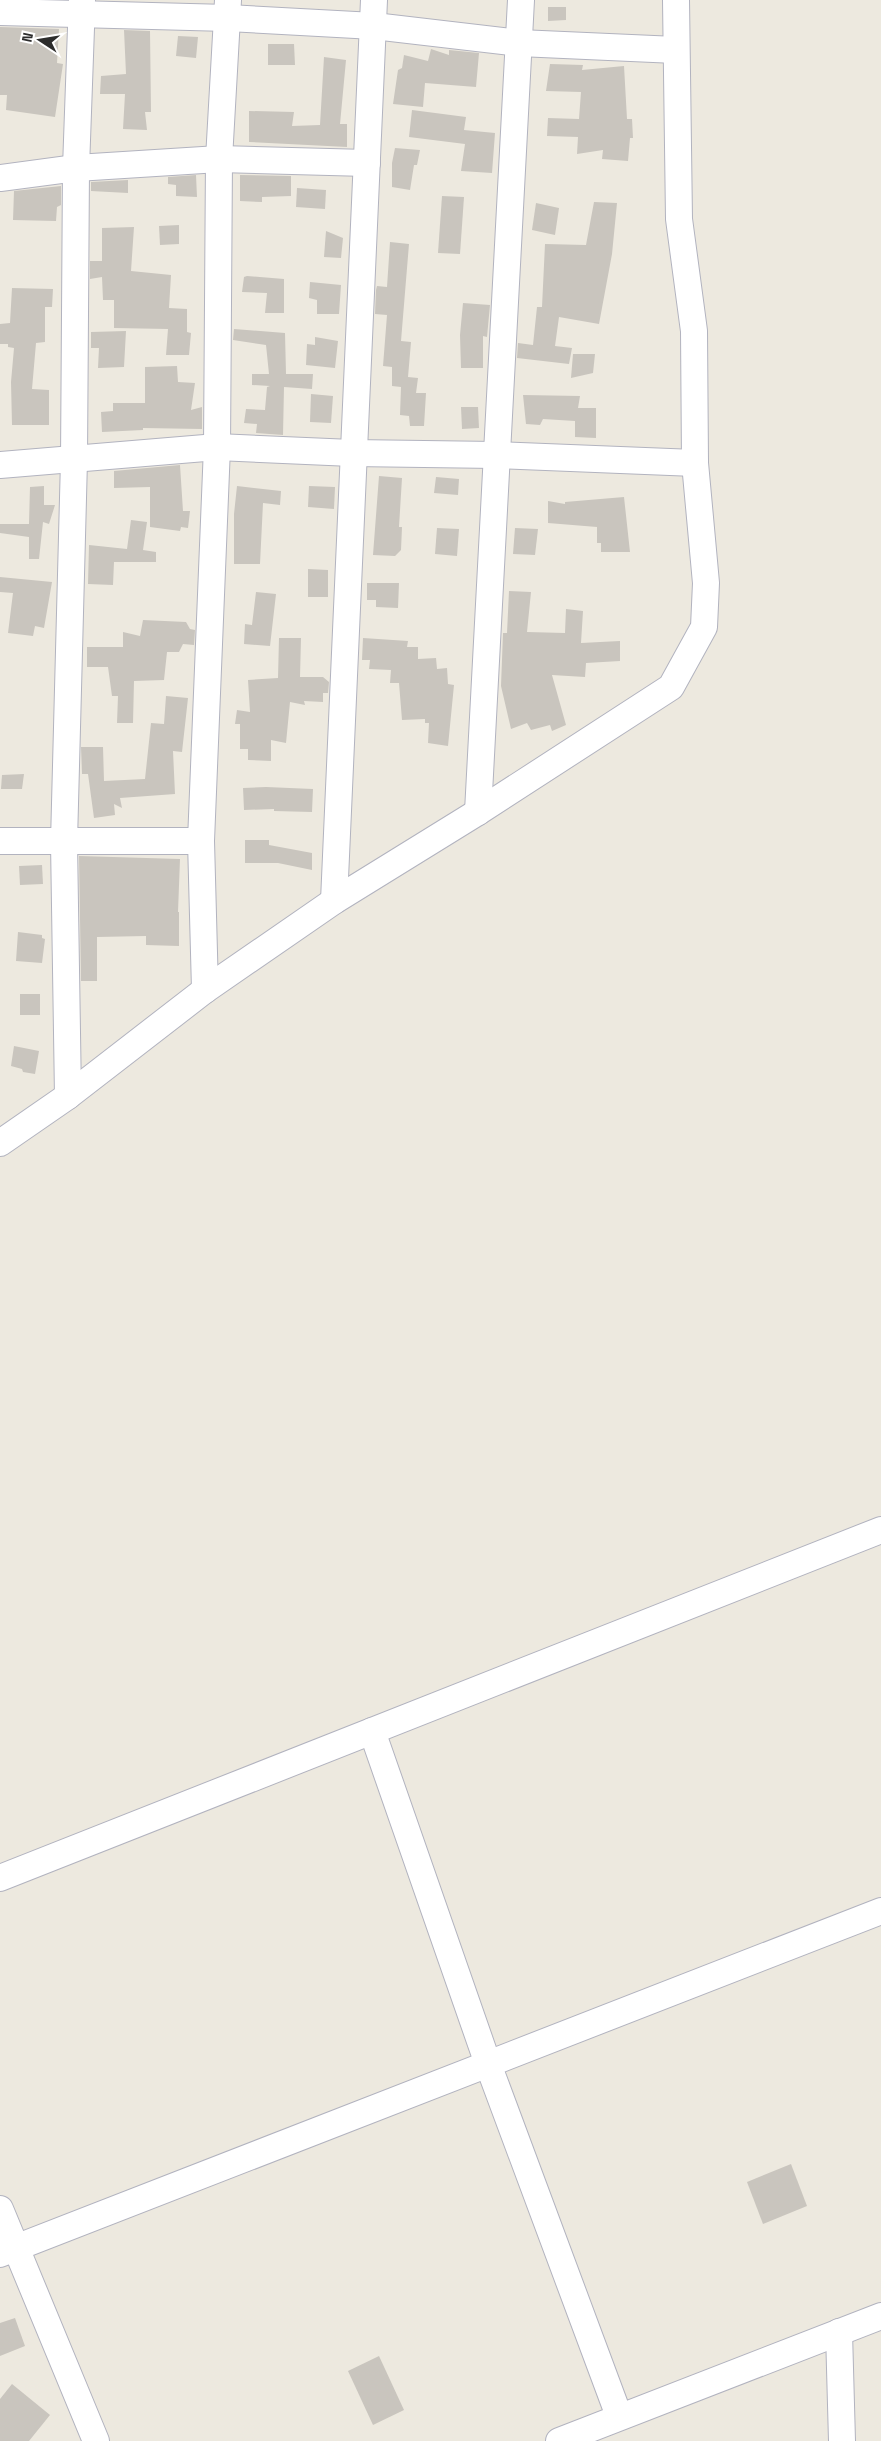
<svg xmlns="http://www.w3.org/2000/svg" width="881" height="2441" font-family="'Space Grotesk',sans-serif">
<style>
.building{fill:#c9c5be}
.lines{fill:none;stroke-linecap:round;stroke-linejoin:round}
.minor-casing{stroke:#b2b3bf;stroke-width:28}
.minor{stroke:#fff;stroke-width:26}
</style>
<rect width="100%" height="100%" fill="#ede9df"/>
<g class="building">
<polygon points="548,7 566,7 566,20 548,21"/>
<polygon points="0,27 59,29 57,63 63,64 55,117 6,110 7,95 0,95"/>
<polygon points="124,30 150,31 151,112 145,112 147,130 123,129 125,94 100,94 101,76 126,74"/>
<polygon points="178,36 198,37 196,58 176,56"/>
<polygon points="268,44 294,44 295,65 268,65"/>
<polygon points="431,49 449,55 449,50 479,53 476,87 425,83 423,107 393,104 398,70 402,68 404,55 428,61"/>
<polygon points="324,57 346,60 340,124 347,124 347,147 249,142 249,111 294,112 292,126 320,125"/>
<polygon points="550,64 583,65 582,70 624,66 627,119 632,119 633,138 630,138 628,161 602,159 603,150 577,154 578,137 547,136 548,118 579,119 581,92 546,91"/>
<polygon points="412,110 466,117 464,130 495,133 492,173 461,171 465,144 409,137"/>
<polygon points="395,148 420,150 417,165 414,165 410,190 392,187 392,163"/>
<polygon points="196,175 197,197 176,196 176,185 168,184 168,177"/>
<polygon points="240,175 291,176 291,196 262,197 262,202 240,201"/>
<polygon points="128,180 128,193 91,191 91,182"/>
<polygon points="61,186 61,205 57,207 56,221 13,220 14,191"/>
<polygon points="297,188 326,190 325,209 296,207"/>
<polygon points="442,196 464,197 460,254 438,253"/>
<polygon points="594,202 617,203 612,254 599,324 559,317 555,346 572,348 569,364 517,358 518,343 533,345 537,307 542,307 545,244 586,245"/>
<polygon points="536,203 559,208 555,235 532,230"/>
<polygon points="179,225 179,244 160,245 159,226"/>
<polygon points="134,227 131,271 171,275 169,308 187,309 187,332 191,333 189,355 166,355 168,329 114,328 114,300 103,300 102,277 90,279 90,261 102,261 102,228"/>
<polygon points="326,231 343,238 341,258 324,257"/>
<polygon points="390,242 409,244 401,341 411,342 408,377 418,378 416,393 426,393 424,426 410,426 409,416 400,415 401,387 392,386 392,367 383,366 387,315 375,314 376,290 377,286 387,287"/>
<polygon points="247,276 284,279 284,313 265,313 267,293 242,292 244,277"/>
<polygon points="310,282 341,285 339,314 317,314 317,300 309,298"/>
<polygon points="12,288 53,289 52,307 45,307 45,342 36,343 32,389 49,390 49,425 12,425 11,382 14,348 8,347 8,344 0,344 0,324 10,323"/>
<polygon points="463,303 490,305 487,337 483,336 483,368 461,368 460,335"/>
<polygon points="234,329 285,333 286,374 313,374 312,389 284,387 283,435 256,433 257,424 244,423 246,409 265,410 267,387 270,386 252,385 252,374 269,374 266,345 233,340"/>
<polygon points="126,331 124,367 98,368 99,348 91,348 91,332"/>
<polygon points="315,337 338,341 335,368 306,365 307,344 315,345"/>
<polygon points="573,354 595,354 593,373 571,378"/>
<polygon points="177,366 178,382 195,383 191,410 202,407 202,429 143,428 143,430 102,432 101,412 113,411 113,403 145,403 145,367"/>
<polygon points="311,394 333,396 331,423 310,422"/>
<polygon points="523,395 580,396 578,408 596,408 596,438 575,437 575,421 543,419 540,425 526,424"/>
<polygon points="461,407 478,407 479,428 462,429"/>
<polygon points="180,465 183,511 190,511 188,528 181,527 180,531 150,527 150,487 114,488 114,471"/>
<polygon points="379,476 402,478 399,527 402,527 401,550 395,556 373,555"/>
<polygon points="436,477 459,479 458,495 434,493"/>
<polygon points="44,486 44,505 55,505 49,524 43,522 39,559 29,559 29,537 0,533 0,524 29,524 30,487"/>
<polygon points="237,486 281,491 280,505 263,503 260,564 234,564 234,514"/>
<polygon points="309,486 335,487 334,509 308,507"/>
<polygon points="624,497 630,552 601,552 601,543 597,543 597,527 548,523 548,501 565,504 565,502"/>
<polygon points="131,520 147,522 143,550 156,552 156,562 114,562 113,585 88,584 89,545 127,549"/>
<polygon points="437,528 459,529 457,556 435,554"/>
<polygon points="515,528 538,529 535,555 513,554"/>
<polygon points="308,569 328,570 328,597 308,597"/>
<polygon points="0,577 52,582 44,628 35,626 33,636 8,633 13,593 0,592"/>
<polygon points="367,583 399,583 398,608 376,607 376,600 367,600"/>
<polygon points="509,591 531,592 527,632 565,633 566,609 583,611 581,643 620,641 620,661 586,663 585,677 552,675 566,725 552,731 550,725 531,730 527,723 511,729 501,686 503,633 507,633"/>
<polygon points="256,592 276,594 270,646 244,644 245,624 252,625"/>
<polygon points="143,620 186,622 190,629 195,630 194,645 183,644 179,652 167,652 164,680 134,681 133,723 117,723 118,696 112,696 108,667 87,667 87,647 123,647 123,632 140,636"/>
<polygon points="279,638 301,638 300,677 323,677 329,682 328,693 323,693 323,702 304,701 305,705 290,702 286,743 271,740 271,761 248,760 248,749 240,749 240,724 235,724 237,710 250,712 248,680 278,678"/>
<polygon points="363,638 408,641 407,647 418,647 418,659 436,658 437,669 447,668 448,684 454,685 448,746 428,743 429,723 425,723 425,719 402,720 399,683 390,683 391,670 369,669 370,660 362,660"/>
<polygon points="166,696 188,698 182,752 173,751 175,794 120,798 122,808 114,804 115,815 94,818 88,774 82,774 81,747 103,747 104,781 145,779 151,723 164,724"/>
<polygon points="24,774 22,789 1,789 2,775"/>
<polygon points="266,787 313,789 312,812 274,811 274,809 244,810 243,788"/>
<polygon points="245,840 269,840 269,845 312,853 312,870 278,863 245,863"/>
<polygon points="79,856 180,859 178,912 179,912 179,946 146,945 146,936 97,937 97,981 81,981"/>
<polygon points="42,865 43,884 20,885 19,866"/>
<polygon points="18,932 42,935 42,938 45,939 42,963 16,961"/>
<rect x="20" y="994" width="20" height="21"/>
<polygon points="14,1046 39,1051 35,1074 23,1072 22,1069 11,1066"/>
<polygon points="791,2164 807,2206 763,2224 747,2182"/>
<polygon points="15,2318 25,2346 0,2356 0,2323"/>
<polygon points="379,2356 404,2410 373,2425 348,2371"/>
<polygon points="12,2384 50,2415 29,2441 0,2441 0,2399"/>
</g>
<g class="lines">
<g class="minor-casing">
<g id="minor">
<polyline points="0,12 228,18 374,26 519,43 676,50"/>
<polyline points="0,178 76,168 219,159 367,163"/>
<polyline points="0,465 217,447 352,453 496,455 695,463"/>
<polyline points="478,812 521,0"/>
<polyline points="0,841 201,841"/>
<polyline points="334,901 374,0"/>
<polyline points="205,990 201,841 217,447 219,159 228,0"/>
<polyline points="68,1096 64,842 74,460 76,168 82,0"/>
<polyline points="0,1143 68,1096 205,990 334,901 478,812 671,687 704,627 706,583 695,463 694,331 679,219 676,0"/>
<polyline points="372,1731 488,2064 619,2416"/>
<polyline points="0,1878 881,1530"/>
<polyline points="0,2209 96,2441"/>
<polyline points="0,2254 881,1911"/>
<polyline points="839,2332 842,2441"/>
<polyline points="559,2441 881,2316"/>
</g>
</g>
<use href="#minor" class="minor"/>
</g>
<g transform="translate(40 40) rotate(282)" stroke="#ffffff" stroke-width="4" paint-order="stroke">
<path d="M0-4L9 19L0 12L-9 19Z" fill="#2c2c2c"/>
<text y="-8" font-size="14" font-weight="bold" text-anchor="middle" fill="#2c2c2c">N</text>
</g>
</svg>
